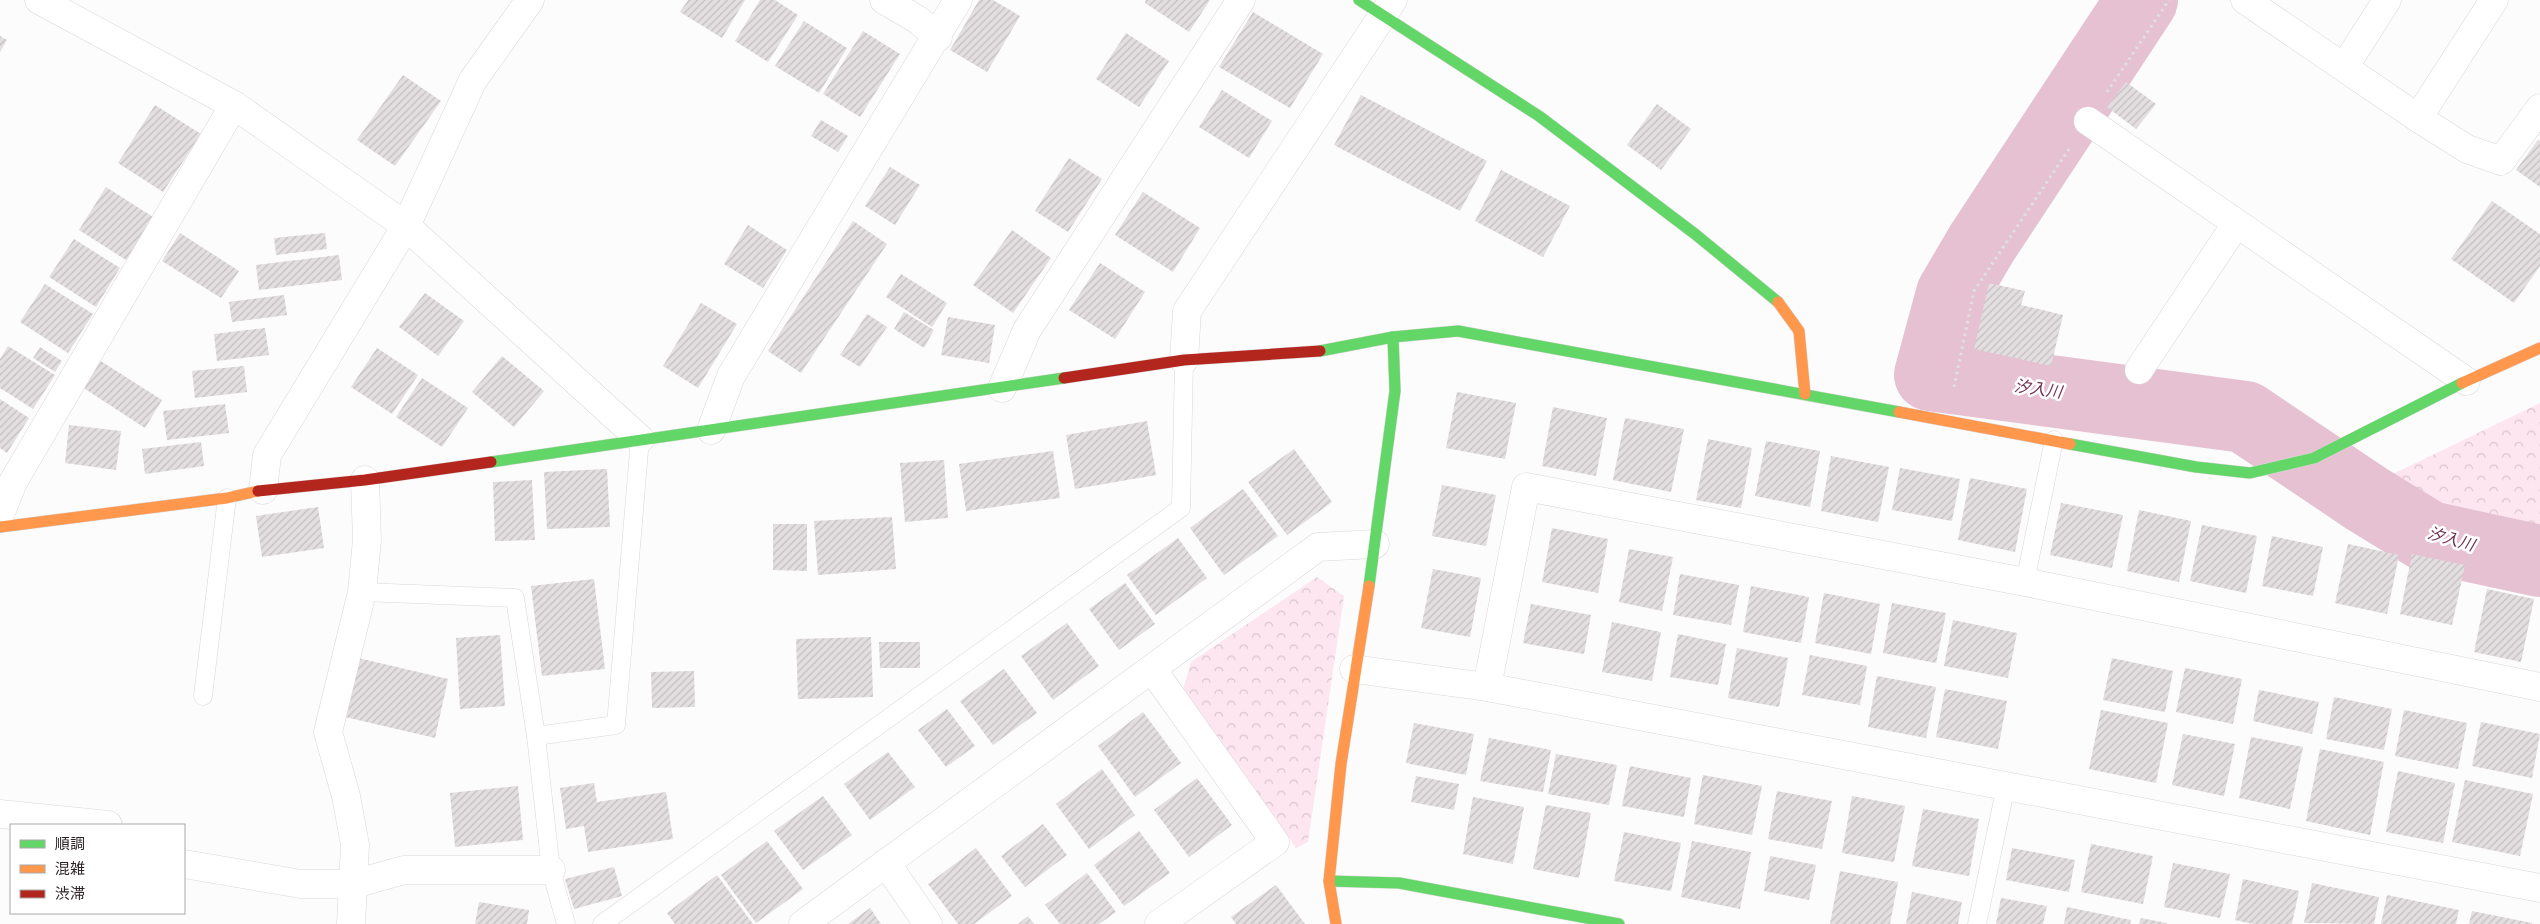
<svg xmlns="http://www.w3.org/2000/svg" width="2540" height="924" font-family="Raleway,'Noto Sans JP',sans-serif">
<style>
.park{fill:url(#park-crowns)}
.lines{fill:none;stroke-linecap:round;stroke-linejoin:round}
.river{stroke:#e6c1d1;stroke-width:72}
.building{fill:url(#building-hatch)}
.lane-casing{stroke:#dcd6d9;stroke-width:19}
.street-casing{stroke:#dcd6d9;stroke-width:29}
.fast-casing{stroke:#dcd6d9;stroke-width:12}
.slow-casing{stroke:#dcd6d9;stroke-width:12}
.jam-casing{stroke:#dcd6d9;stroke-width:12}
.path{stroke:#e1e0e0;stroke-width:3;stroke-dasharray:2.5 4;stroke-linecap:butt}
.lane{stroke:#fff;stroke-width:18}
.street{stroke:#fff;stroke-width:28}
.fast{stroke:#63d668;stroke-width:11}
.slow{stroke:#ff974d;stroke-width:11}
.jam{stroke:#b3261e;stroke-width:11}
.labels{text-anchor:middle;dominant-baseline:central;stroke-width:5;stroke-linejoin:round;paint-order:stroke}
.water-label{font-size:16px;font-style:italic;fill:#723152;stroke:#fff}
</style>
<defs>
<pattern id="park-crowns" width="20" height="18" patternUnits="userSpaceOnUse" patternTransform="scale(1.25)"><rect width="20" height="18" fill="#fde6f0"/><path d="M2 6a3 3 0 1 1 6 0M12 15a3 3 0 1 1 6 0" fill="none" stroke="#d9c5ce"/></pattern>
<pattern id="building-hatch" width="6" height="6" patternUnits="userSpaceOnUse" patternTransform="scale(1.25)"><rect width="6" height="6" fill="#e3dee0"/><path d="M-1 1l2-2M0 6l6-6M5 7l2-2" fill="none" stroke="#c3bec0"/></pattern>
</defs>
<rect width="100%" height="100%" fill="#fcfcfc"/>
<g class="park">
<polygon points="2540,403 2540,557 2433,531 2364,488"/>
<polygon points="1317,577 1344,596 1308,842 1296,848 1183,690 1191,662"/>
</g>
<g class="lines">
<polyline class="river" points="2142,0 1982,243 1952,294 1930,375 2245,417 2367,499 2429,537 2540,561"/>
</g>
<g class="building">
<polygon points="688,0 745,0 722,38 680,12"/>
<polygon points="760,0 775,0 798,15 768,62 735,41"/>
<polygon points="979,0 993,0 1020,16 987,72 950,50"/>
<polygon points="1146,0 1210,0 1189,32 1145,3"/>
<polygon points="1253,12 1323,54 1290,108 1219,67"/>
<polygon points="804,21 847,48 819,93 775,66"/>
<polygon points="863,31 900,54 860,117 823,94"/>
<polygon points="1126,33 1169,61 1139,107 1096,79"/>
<polygon points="0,36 7,40 0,52"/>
<polygon points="403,75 441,101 395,166 357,140"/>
<polygon points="2126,82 2156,104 2136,129 2107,107"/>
<polygon points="1222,90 1272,121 1249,158 1199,127"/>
<polygon points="1361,95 1487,161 1460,211 1334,145"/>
<polygon points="1657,104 1691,129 1661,170 1627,145"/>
<polygon points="155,105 201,134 163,192 118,163"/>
<polygon points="821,120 848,136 838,152 811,136"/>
<polygon points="2538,140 2540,141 2540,187 2516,170"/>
<polygon points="1069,158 1102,179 1068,232 1035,211"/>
<polygon points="890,167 920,185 895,225 865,206"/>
<polygon points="1501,170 1570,206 1543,257 1475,221"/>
<polygon points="106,187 153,217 126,260 79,230"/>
<polygon points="1143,192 1200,228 1173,272 1115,235"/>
<polygon points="2492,201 2540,234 2540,266 2514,303 2451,259"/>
<polygon points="853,221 887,244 801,373 768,351"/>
<polygon points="748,225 787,250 763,288 724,264"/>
<polygon points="1012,230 1051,258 1013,313 973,285"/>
<polygon points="180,233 239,271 221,298 162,261"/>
<polygon points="325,233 327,249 276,255 274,238"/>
<polygon points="74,239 120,268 96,307 49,277"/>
<polygon points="339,255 342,280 259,290 256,265"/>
<polygon points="1100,263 1145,292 1115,339 1069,310"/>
<polygon points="901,274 947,303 932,327 886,297"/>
<polygon points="1989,283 2025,291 2021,305 2063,315 2051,366 1974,349"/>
<polygon points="45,284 93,314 68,353 20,322"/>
<polygon points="425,293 464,321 438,356 399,327"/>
<polygon points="284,295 287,315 232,322 229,302"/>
<polygon points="701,303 737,324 698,388 663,366"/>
<polygon points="904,312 934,330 924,348 894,329"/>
<polygon points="867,314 887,327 860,367 840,355"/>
<polygon points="948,317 995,325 989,363 941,355"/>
<polygon points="265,328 269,355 217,361 214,334"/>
<polygon points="8,346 55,375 33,409 0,388 0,359"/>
<polygon points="40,347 62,361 55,372 33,358"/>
<polygon points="377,348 418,375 392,414 351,387"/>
<polygon points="502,356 544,391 514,427 472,392"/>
<polygon points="96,358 162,400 145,428 79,385"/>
<polygon points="244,366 247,392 195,398 192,371"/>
<polygon points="422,378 468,408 442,447 396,417"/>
<polygon points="1457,392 1516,403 1505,459 1446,448"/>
<polygon points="0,399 29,418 7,453 0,448"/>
<polygon points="225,404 229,433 167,440 163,411"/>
<polygon points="1553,407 1607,418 1596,476 1542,466"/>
<polygon points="1625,418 1684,429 1671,492 1613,480"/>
<polygon points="1147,421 1156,475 1075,489 1066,435"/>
<polygon points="69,425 121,431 116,470 65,463"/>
<polygon points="1708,439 1752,448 1741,508 1696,500"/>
<polygon points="1766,441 1820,451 1810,507 1755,496"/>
<polygon points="201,442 204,466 145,474 142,449"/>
<polygon points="1294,449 1332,502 1287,535 1248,482"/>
<polygon points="1053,451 1060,498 966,511 959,464"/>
<polygon points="1831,456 1889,467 1878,522 1821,511"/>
<polygon points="944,460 948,518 905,522 900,463"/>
<polygon points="1900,468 1960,479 1952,521 1892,510"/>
<polygon points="607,469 610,527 547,529 544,472"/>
<polygon points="1970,478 2027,489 2015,552 1958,540"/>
<polygon points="532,480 535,540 495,541 493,482"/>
<polygon points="1442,485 1496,495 1486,546 1432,536"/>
<polygon points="1243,489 1278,536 1224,575 1190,528"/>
<polygon points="2061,503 2123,515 2112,568 2050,555"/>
<polygon points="318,507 324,548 262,557 256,516"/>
<polygon points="2139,510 2191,521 2179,582 2127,571"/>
<polygon points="892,517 896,569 818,575 814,521"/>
<polygon points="773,524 807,524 807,571 773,570"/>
<polygon points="2202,525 2257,536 2246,593 2190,581"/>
<polygon points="1552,528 1608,539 1598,593 1542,582"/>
<polygon points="2272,536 2323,547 2313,596 2262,586"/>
<polygon points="1178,538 1207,578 1156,615 1127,575"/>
<polygon points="2348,544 2399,555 2387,614 2335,603"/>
<polygon points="1629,549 1673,557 1662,611 1619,602"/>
<polygon points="2412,554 2465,565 2452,625 2400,614"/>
<polygon points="1433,569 1481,578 1470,637 1421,628"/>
<polygon points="1680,574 1739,585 1731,625 1673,615"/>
<polygon points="594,579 605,669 542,676 531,586"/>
<polygon points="1125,583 1155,624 1119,650 1089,609"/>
<polygon points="1751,586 1809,597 1801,643 1743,632"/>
<polygon points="2487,589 2534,599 2521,662 2474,652"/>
<polygon points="1824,593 1880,604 1871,654 1815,643"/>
<polygon points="1892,603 1946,613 1936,663 1883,653"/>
<polygon points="1531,604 1591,615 1584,654 1523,643"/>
<polygon points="1953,620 2017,633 2008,678 1944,666"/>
<polygon points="1612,622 1661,632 1652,681 1602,672"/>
<polygon points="1067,623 1099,666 1053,700 1021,656"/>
<polygon points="1678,634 1726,644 1718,685 1670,677"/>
<polygon points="500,635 505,706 460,709 456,638"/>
<polygon points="871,637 873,697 798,699 796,639"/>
<polygon points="879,642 920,642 920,668 880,668"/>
<polygon points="1737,648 1788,658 1779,707 1728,698"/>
<polygon points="1810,655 1867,666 1860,705 1802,695"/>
<polygon points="354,657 448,679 435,738 341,716"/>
<polygon points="2112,658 2173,671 2165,712 2103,700"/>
<polygon points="2185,668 2242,679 2233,724 2176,712"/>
<polygon points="1004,669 1037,713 993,745 960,701"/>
<polygon points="694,671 695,707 652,708 651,672"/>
<polygon points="1877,676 1936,687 1926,738 1868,727"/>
<polygon points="1945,689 2007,701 1998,749 1936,737"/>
<polygon points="2259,690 2319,702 2312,734 2253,721"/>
<polygon points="2334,697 2392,709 2384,750 2326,739"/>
<polygon points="947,709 975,746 946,767 918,730"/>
<polygon points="2101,710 2168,723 2156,783 2089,769"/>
<polygon points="2404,710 2467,723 2458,769 2395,756"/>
<polygon points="1143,712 1181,763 1135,797 1098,746"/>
<polygon points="2481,722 2540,734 2532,778 2472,766"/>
<polygon points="1414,723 1474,734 1466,775 1406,763"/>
<polygon points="2183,734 2235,744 2224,796 2172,785"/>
<polygon points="2251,737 2303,747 2290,809 2239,798"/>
<polygon points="1489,738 1551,750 1543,792 1480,781"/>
<polygon points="2320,749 2384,762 2370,835 2306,821"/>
<polygon points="888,752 915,787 870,820 844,784"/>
<polygon points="1556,754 1617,765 1609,805 1548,794"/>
<polygon points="1630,766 1691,778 1684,817 1622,806"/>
<polygon points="1102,769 1135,815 1089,849 1056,804"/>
<polygon points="2398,771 2455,783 2443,843 2386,832"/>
<polygon points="1703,775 1762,786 1752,835 1694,824"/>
<polygon points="1416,776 1459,784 1454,810 1411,802"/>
<polygon points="1197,778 1232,825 1189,857 1154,810"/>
<polygon points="2465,780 2533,794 2520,856 2452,842"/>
<polygon points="594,783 597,802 666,792 673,839 588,852 584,826 566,829 560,788"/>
<polygon points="518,786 523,840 455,847 450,793"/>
<polygon points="1777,791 1832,801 1822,849 1768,839"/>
<polygon points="823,796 852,835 803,870 774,831"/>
<polygon points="1852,796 1905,806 1894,862 1842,853"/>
<polygon points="1473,797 1524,807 1513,864 1463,854"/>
<polygon points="1546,805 1591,813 1579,878 1533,869"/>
<polygon points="1923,809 1979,819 1969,876 1912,866"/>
<polygon points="1043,824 1067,855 1025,887 1001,856"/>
<polygon points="1139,831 1170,873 1124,906 1094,865"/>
<polygon points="1624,832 1681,843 1671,891 1614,881"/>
<polygon points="767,841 803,889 756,923 721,875"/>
<polygon points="1692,841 1751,852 1740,909 1681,897"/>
<polygon points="2091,844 2153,856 2143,904 2081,892"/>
<polygon points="976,848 1012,896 974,924 958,924 928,884"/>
<polygon points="2012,848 2075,860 2069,892 2006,880"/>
<polygon points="1770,856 1816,865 1809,900 1764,891"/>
<polygon points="2173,863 2230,874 2220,918 2164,907"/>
<polygon points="614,867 622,896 574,909 565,879"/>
<polygon points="1840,871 1898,882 1890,924 1830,924"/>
<polygon points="1087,873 1116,912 1099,924 1060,924 1045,905"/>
<polygon points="717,875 753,924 675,924 667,913"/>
<polygon points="2243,879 2299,891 2292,924 2253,924 2235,920"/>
<polygon points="2312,883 2379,897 2374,924 2304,923"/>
<polygon points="1276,885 1305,924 1236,924 1231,917"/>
<polygon points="1912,892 1962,902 1958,924 1906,924"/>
<polygon points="2387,895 2459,910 2456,924 2381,924"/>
<polygon points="2001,898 2047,906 2043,924 1996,924"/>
<polygon points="479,902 529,910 527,924 475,924"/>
<polygon points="2067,907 2131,920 2130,924 2064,924"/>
<polygon points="870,908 881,924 848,924"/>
<polygon points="2472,911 2532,923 2532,924 2469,924"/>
<polygon points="1028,916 1034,924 1018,924"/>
<polygon points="2141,918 2167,923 2166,924 2139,924"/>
</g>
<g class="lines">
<g class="lane-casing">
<g id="lane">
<polyline points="2025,582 2054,440"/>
<polyline points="362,592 515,598 536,736 551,870 566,924"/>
<polyline points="203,696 227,498"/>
<polyline points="536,736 616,725 640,439"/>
<polyline points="602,924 1181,508 1184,360"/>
<polyline points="1977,924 2006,786"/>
</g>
</g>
<g class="street-casing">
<g id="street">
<polyline points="39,0 234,105 406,226 640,439"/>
<polyline points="884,0 918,20 938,37"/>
<polyline points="2245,0 2418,118 2467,149 2501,161 2540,108"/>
<polyline points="2345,66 2387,0"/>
<polyline points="2418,118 2494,0"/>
<polyline points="2088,121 2466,381"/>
<polyline points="1184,360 1187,311 1393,0"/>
<polyline points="2139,370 2236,224"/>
<polyline points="1002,388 1027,330 1241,0"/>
<polyline points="711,430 731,376 958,0"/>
<polyline points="263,490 267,455 406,226 473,80 530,0"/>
<polyline points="0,515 13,482 234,105"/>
<polyline points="1152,669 1275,842 1159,924"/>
<polyline points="1354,669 1487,687 2540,888"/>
<polyline points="1487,687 1526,487 2025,582 2540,687"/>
<polyline points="0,814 108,825"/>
<polyline points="886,863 928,924"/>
<polyline points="184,864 301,884 354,884 404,870 551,870"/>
<polyline points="351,924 355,845 346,796 328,732 362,592 367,540 365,480"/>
<polyline points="803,924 1318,547 1375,544"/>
</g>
</g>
<g class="fast-casing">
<g id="fast">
<polyline points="1359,0 1539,116 1695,234 1778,302"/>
<polyline points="1320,351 1393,337 1458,331 1899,412"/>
<polyline points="2070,444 2196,467 2250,473 2314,458 2462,383"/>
<polyline points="491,462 1064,378"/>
<polyline points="1369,586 1395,391 1393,337"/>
<polyline points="1329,881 1399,883 1619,924"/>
</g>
</g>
<g class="slow-casing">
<g id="slow">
<polyline points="1778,302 1799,331 1805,394"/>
<polyline points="2462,383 2540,348"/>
<polyline points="1899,412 2070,444"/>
<polyline points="0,527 227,498 258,491"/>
<polyline points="1336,924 1329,881 1341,764 1369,586"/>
</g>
</g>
<g class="jam-casing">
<g id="jam">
<polyline points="1064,378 1184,360 1320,351"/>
<polyline points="258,491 365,480 491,462"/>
</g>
</g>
<g class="path">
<polyline points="2107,92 2169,0"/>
<polyline points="1954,387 1974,291 2069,149"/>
</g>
<use href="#lane" class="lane"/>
<use href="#street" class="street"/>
<use href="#fast" class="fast"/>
<use href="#slow" class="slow"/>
<use href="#jam" class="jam"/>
</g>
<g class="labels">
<g class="water-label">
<text transform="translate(2038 389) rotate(8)">汐入川</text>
<text transform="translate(2451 539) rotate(16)">汐入川</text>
</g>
</g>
<rect x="10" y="824" width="175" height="90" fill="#ffffff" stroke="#aaa7a8"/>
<rect x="20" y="840" width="25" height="8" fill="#63d668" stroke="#aaa7a8"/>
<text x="55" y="849" font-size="15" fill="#2a2225">順調</text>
<rect x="20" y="865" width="25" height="8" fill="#ff974d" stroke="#aaa7a8"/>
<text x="55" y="874" font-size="15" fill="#2a2225">混雑</text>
<rect x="20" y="890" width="25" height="8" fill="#b3261e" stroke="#aaa7a8"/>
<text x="55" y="899" font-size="15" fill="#2a2225">渋滞</text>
</svg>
